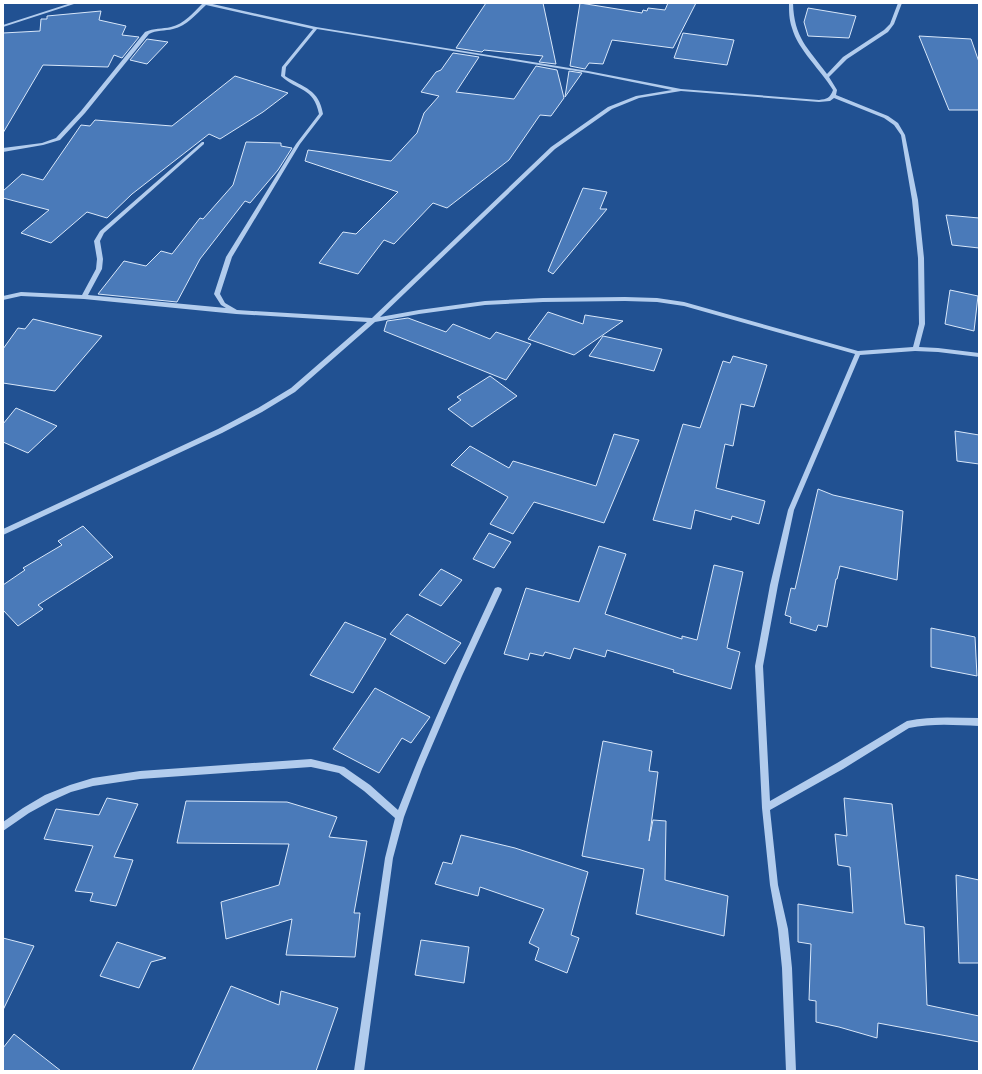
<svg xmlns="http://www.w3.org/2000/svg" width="982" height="1074" font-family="Karla,sans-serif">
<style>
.building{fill:#4a7ab9;stroke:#d8e7fa}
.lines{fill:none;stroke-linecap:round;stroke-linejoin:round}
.minor{fill:#b2cced;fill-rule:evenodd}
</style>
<rect width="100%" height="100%" fill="#215192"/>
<g class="building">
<polygon points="486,3 543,3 556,64 539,62 543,56 484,50 482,52 456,48"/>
<polygon points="580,3 642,13 643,10 647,11 648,8 665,10 668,3 696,3 673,48 612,40 603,64 589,63 585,69 570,66"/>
<polygon points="808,8 856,16 849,38 808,36 804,22"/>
<polygon points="101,11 99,20 126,26 122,35 139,37 122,58 114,55 108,67 43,65 3,133 3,33 40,31 41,19 47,19 47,16"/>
<polygon points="683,33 734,40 727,65 674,58"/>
<polygon points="919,36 971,39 979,62 979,110 949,110"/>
<polygon points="147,39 168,42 147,64 130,60"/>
<polygon points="453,53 479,57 456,92 514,99 536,66 557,70 564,98 551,116 540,115 509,160 447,208 433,203 394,244 384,240 358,274 319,263 343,232 356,234 398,192 305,161 308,150 391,161 417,133 424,113 439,96 421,92 436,72 441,70"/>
<polygon points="569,71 582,73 565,97"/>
<polygon points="235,76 288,93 263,112 220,139 209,134 132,194 107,218 87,212 51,243 21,233 49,210 3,198 3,191 22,174 43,180 81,125 90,126 95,120 172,126"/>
<polygon points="246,142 281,143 281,146 292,148 278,170 250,203 245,201 200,259 177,302 98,294 124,261 146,266 161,251 172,254 200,218 203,219 233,185"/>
<polygon points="583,188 607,192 600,209 607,209 553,274 548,271"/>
<polygon points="946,215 979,218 979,248 952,245"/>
<polygon points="950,290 978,296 974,331 945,324"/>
<polygon points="548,312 583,324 585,315 623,321 574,355 528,339"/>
<polygon points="408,318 446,332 453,324 490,339 496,332 531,344 506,380 384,331 387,321"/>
<polygon points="33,319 102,336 55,391 3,383 3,349 18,328 25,329"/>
<polygon points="603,336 662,349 654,371 589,356"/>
<polygon points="733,356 767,365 754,407 741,404 733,446 725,444 716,488 765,501 759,524 732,516 731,520 695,510 691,529 653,520 683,424 700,428 723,361 730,363"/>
<polygon points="490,376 517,396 472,427 448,409 461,400 457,397"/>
<polygon points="16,408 57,426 28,453 3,442 3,424"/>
<polygon points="955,431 979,435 979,464 957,461"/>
<polygon points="614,434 639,440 604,523 534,502 513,534 490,524 508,497 451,465 470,446 509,468 513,461 596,486"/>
<polygon points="818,489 833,495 903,511 897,580 840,566 837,579 836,579 827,627 818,625 816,631 790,623 791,617 785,615 791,588 795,589"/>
<polygon points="83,526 113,557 38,605 43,609 18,626 3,610 3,585 25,570 23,568 62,545 58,541"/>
<polygon points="489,533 511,542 494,568 473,559"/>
<polygon points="599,546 626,554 605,614 682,639 682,636 697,640 714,565 743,572 727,648 740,652 731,689 673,672 674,670 607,650 605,657 574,648 570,659 545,652 543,656 530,653 528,660 504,654 526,588 579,602"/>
<polygon points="441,569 462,580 441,606 419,595"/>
<polygon points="407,614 461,643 445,664 390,634"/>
<polygon points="345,622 386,639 353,693 310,675"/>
<polygon points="931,628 975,637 977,676 931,667"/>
<polygon points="375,688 430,717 411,743 402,738 379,773 333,749"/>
<polygon points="603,741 652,751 649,771 658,772 649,841 653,820 666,821 665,880 728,896 724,936 636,914 644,869 582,856"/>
<polygon points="107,798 138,804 114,857 133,860 116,906 90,901 93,893 75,891 93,846 44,839 56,809 99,815"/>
<polygon points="844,798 892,804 905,924 924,927 927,1005 979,1016 979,1042 878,1023 877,1038 839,1027 816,1022 816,1001 809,1000 811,944 798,942 798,904 853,913 850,867 838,865 835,834 847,836"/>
<polygon points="186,801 287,802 337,817 329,837 367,841 354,913 360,913 355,957 286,955 292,919 226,939 221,902 279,885 289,844 177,843"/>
<polygon points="461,835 515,848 588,872 571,935 579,938 567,973 535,960 539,948 529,943 544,909 480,887 478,896 435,884 443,862 452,864"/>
<polygon points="956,875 979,880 979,963 959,963"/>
<polygon points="3,938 34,946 3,1010"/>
<polygon points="421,940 469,947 464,983 415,975"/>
<polygon points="117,942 166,958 151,962 139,988 100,976"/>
<polygon points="231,986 279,1005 281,991 338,1008 316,1071 192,1071"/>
<polygon points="14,1034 61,1071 3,1071 3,1048"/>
</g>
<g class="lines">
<g class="minor">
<polygon points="71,3 77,3 3,27 3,25"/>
<path d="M200 3H208L316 27 588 71 681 89 819 100C827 99 830 98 833 90 821 70 798 50 792 28 789 19 789 12 789 3H793C794 38 808 48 827 74L843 57 884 30 890 24 898 3H902L894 24 888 32 847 59 829 77 837 90 836 95 888 116 898 123 905 135 918 200 924 258 925 324 919 347 938 348 979 353V357L938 352 915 351 860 355 794 510 778 585 763 666 770 801 837 763 907 721C931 716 955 718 979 718V726C956 725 932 723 909 728L843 769 770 810 778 885 788 929 792 968 796 1071H786L782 968 778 929 770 885 762 808 755 666 770 585 788 510 855 354 684 306 657 302 625 301 543 302 485 305 419 314 375 322 295 392 262 412 222 433 3 535V529L218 429 258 408 291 388 367 322 236 314 84 299 21 296 3 300V296L21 292 82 295 96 269 97 259 94 241 100 231 202 142H204V144L104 233 100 241 103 259 102 269 88 295 226 308 221 305 214 294 226 257 296 144 319 114C314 87 297 91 281 76L282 67 313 29 206 5C196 14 187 26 173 29 165 31 156 30 149 34L85 113 60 140 43 145 3 152V148L42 143 56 138 81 111 145 32C154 28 162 29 171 27 184 24 193 13 202 4ZM317 29 588 73 672 90 636 96 608 107 551 147 372 318 237 310 225 303 220 294 232 257 300 144 323 114C319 89 304 88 285 76L286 67ZM681 91 819 102 830 101 834 98 884 118 894 125 901 135 912 200 918 258 919 324 913 347 858 351 684 302 657 298 625 297 543 298 485 301 419 310 380 317 555 149 612 109 639 98Z"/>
<path d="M498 587 501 588 502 590 462 676 422 769 404 817 393 858 364 1071H354L385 858 395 818 364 791 339 773 311 767 140 779 93 786 71 792 51 801 29 813 3 831V822L23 808 45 795 70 785 93 778 140 771 311 759 344 767 370 785 398 810C427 735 460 663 494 590L495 588Z"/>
</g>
</g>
<rect width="982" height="1074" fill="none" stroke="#ffffff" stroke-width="8"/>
</svg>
